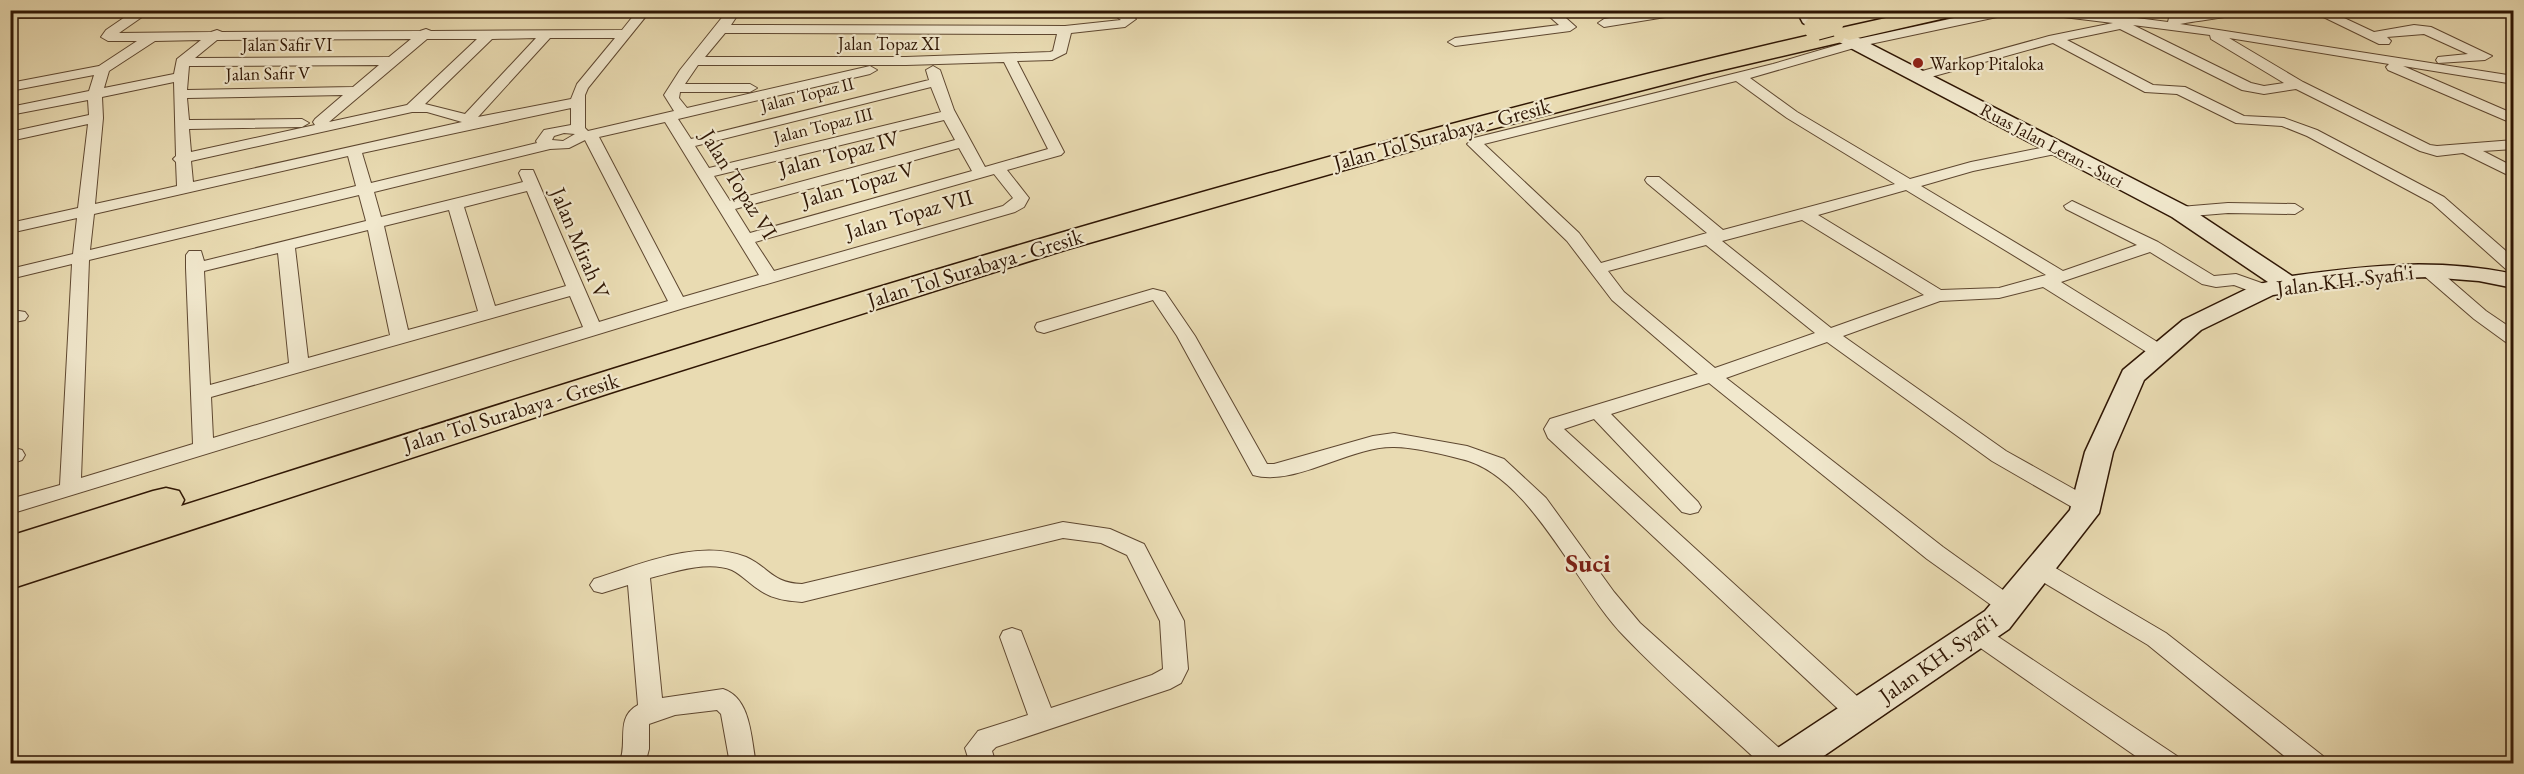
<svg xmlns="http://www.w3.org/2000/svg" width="2524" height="774" font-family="'EB Garamond',serif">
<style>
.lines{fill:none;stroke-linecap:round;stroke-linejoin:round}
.street-casing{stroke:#5e4730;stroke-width:2}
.secondary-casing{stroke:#2f1604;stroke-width:3}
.highway-casing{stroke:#2f1604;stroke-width:3}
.street{fill:#f1e8cd;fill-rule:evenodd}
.secondary{fill:#f1e8cd;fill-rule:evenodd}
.highway{fill:#e9dbb2;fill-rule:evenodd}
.highway-bridge-casing{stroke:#2f1604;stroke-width:26;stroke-linecap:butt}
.highway-bridge{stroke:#e9dbb2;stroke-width:24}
.poi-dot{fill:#8f2418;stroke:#f1e8cd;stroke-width:2}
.labels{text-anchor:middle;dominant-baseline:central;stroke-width:4.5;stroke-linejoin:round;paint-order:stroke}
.far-street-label{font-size:18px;fill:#2f1604;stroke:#f1e8cd}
.far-poi-label{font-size:18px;fill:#2f1604;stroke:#f1e8cd;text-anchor:start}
.street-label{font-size:22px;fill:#2f1604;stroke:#f1e8cd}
.quarter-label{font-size:26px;font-weight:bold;fill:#7a1f14;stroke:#f1e8cd}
</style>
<rect width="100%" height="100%" fill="#e9dbb2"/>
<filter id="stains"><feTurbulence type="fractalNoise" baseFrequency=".00333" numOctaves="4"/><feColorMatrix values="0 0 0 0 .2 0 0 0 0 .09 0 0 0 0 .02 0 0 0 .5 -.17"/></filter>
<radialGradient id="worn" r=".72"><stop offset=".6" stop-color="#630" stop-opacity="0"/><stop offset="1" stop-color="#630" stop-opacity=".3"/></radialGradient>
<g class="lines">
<g class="street-casing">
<g id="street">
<path d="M10 10H559L553 14 142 17 119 33 211 32 217 30 222 32 420 31 426 29 431 31 622 30 638 10H651L588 88 585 95V128L588 131 674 111 664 95 680 70 728 10H741L731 25 1065 26 1121 20 1107 10H1123L1136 19 1125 27 1071 33 1066 53 1052 60 1017 61 1064 152 1061 155 1007 170 1029 198 1024 207 1015 212 684 308 10 514V499L60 485 72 264 10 279V269L73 254 77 218 10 233V223L78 208 88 124 10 141V132L89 115 88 100 10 115V107L89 91 94 75 10 91V83L99 66 137 41H108L101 37 106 30 125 17 10 18ZM725 33 1057 34 1053 51 1050 52 906 57H705ZM536 38 465 114 425 104 492 39ZM550 38H615L577 84 571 99 478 117ZM411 39 389 57 195 58 217 40ZM427 39H477L407 105 329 122ZM201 40 177 59 174 74 104 88 109 71 155 41ZM1004 62 1048 149 985 167 954 110 940 70 933 66 926 70 929 80 691 139 678 119 870 74 877 70 870 66 687 108 679 98 680 92H750L757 88 750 84H685L698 65H906ZM379 65 353 87 187 90 189 66ZM174 82 176 156 173 159 176 162 177 186 95 204 103 118 102 97ZM931 87 941 112 709 168 695 146ZM343 95 315 119 313 122 315 125 191 152 189 129 302 127 309 123 302 119 189 120 187 98ZM571 108V125L544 130 536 141 537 143 371 183 362 153ZM412 112H427L462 122 193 182 191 161ZM944 120 955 140 730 201 714 176ZM665 122 759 275 683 297 599 137ZM564 133 575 134 563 141 552 140 554 136ZM585 140 668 301 599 322 533 170H521L519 173 523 182 381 217 374 192 550 149 569 148ZM959 148 972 171 750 233 735 209ZM348 156 356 186 90 250 94 214ZM994 174 1013 198 1003 206 774 271 755 242ZM527 191 566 286 495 306 464 207ZM359 195 366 221 204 261 201 251H189L186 255V268L193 444 81 478 89 260ZM449 210 478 311 408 330 384 226ZM368 230 390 335 308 358 295 248ZM278 253 289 363 210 385 204 271ZM570 296 583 327 213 438 211 397Z"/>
<path d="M1245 10H1266C1261 15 1250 15 1245 10Z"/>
<polygon points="1542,10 1557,10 1576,27 1570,31 1455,46 1448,42 1455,38 1559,25"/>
<polygon points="1658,10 1690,10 1684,14 1604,27 1598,23 1604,19"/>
<path d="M1991 10H2017L2011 14 1861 46 1750 78 1797 112 1910 179 1971 162 2060 144 2065 146 2068 149 2065 152 1973 171 1921 186 2063 271 2137 245 2066 209 2064 206 2072 201 2158 242 2214 276 2236 274 2270 286 2273 290 2270 294H2258L2234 285 2216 287 2202 284 2150 252 2061 282 2167 348 2169 352 2167 356H2153L2043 287 1999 298 1940 301 1843 336 2006 451 2095 501 2098 506 2095 511 2087 513 2079 511 1992 461 1827 342 1726 378 1943 547 2017 600 2021 606 2017 612 2009 615 2001 612 1927 559 1709 383 1611 414 1698 502 1701 507 1698 512 1690 514 1682 512 1594 419 1564 429 1868 706 1872 713 1868 720 1859 723 1850 720 1548 438 1544 429 1550 419 1698 374 1612 300 1567 241 1467 144 1474 138 1773 64 1858 39ZM1736 81 1787 118 1895 184 1723 230 1659 177H1647L1645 180 1647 183 1707 233 1601 263 1579 233 1484 144ZM1906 190 2046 275 1999 288 1941 290 1818 215ZM1802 220 1924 295 1831 328 1722 241ZM1706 245 1815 333 1715 368 1624 292 1608 271Z"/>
<path d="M2033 10H2074L2168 22 2169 18 2207 10H2256C2250 15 2193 21 2180 24L2514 76V84L2403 66 2514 114V124L2388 70 2386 67 2389 64 2229 38 2303 82 2430 145 2437 146 2514 140V149L2483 151 2514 167V178L2463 153 2437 156 2420 151 2296 89 2264 94 2242 90 2120 29 2067 40 2153 85 2185 87 2244 116 2284 118 2317 130 2444 197 2514 258V272L2508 271 2432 203 2307 136 2282 126 2236 123 2177 94 2145 92 2053 43 1920 80 1913 76 1915 73 2049 36 2113 23 2039 14ZM2133 25 2210 35 2211 39 2284 83 2264 86 2251 83Z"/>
<polygon points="2309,10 2327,10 2374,32 2414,25 2431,27 2492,56 2485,60 2438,63 2436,60 2438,57 2468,54 2424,34 2387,37 2391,41 2389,44 2379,44"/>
<polygon points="2228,203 2295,204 2303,209 2295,214 2228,213 2180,217 2172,212 2180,207"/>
<polygon points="2428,265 2434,266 2486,311 2514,330 2514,344 2507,343 2474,319 2422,274 2419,270 2422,266"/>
<path d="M1153 289 1165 292 1195 336 1267 464H1274L1373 436 1394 433 1467 446 1504 459 1546 498 1614 592 1640 623 1788 756 1792 764H1761C1715 721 1667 681 1624 636 1576 587 1530 474 1461 459 1442 454 1413 447 1394 447 1350 446 1295 487 1253 475L1177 336 1153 300 1044 333 1037 331 1035 327 1037 323Z"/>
<polygon points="19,311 25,312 28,316 25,320 10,323 10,312"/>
<polygon points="15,448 22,450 25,455 22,460 10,464 10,449"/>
<path d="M1063 522 1110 529 1144 544 1184 621 1188 669 1181 683 1170 689 996 747 992 751 996 764H970L965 748 978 731 1028 715 1000 637 1003 631 1012 628 1021 631 1051 708 1152 675 1163 669 1160 621 1127 555 1101 543 1063 538 802 602C787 601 771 599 758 589 749 583 742 575 732 570 708 560 673 572 650 578L662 698 723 689C751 698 751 738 756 764H730L721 714 717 710 675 715 649 724V749L645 764H619C629 743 614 718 638 705L628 585 602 593 594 591 590 585 594 579C639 565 698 538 746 557 770 568 772 583 802 584Z"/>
<polygon points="2039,561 2047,563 2166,633 2323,756 2327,764 2294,764 2148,645 2031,575 2028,569 2031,563"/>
<polygon points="1977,625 1985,628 2177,756 2181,764 2147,764 1969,640 1965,634 1969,628"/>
</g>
</g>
<g class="secondary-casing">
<path id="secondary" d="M1796 10H1813L1816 16 2188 207 2292 276C2371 265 2434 258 2514 274V288L2479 281 2428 277 2376 279 2273 295 2201 330 2144 380 2113 452 2099 513 2009 629 1812 764H1765L1770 753 1985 611 2070 510 2085 452 2123 370 2183 320 2255 285 2268 282 2172 217 1803 23Z"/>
</g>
<g class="highway-casing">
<path id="highway" d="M1922 10H1964L1962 15 1954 16 1849 40 1844 38 1842 42 1705 74 1453 139 1068 249 616 391 10 589V536L153 491 166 488 179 491 184 500 181 506C755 322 1335 138 1922 10Z"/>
</g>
<use href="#street" class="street"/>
<use href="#secondary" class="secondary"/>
<use href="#highway" class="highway"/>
<g class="highway-bridge-casing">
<polyline id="highway-bridge" points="1816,28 1831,24"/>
</g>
<use href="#highway-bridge" class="highway-bridge"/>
</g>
<circle class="poi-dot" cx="1918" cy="63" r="6"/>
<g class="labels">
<g class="far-street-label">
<text x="889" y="43">Jalan Topaz XI</text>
<text x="287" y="44">Jalan Safir VI</text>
<text transform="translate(268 73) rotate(-1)">Jalan Safir V</text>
<text transform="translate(807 94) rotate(-14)">Jalan Topaz II</text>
<text transform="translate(823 125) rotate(-14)">Jalan Topaz III</text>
<text transform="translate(2052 145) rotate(28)">Ruas Jalan Leran - Suci</text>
</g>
<g class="far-poi-label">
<text x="1930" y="63">Warkop Pitaloka</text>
</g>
<g class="street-label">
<text transform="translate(1442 134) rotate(-15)">Jalan Tol Surabaya - Gresik</text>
<text transform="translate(839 153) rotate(-15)">Jalan Topaz IV</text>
<text transform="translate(739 184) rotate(58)">Jalan Topaz VI</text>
<text transform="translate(858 184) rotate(-16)">Jalan Topaz V</text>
<text transform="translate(909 214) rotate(-16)">Jalan Topaz VII</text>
<text transform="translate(580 243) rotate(67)">Jalan Mirah V</text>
<text transform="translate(975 268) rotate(-17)">Jalan Tol Surabaya - Gresik</text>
<text transform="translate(2345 280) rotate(-7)">Jalan KH. Syafi'i</text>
<text transform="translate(511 412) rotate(-17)">Jalan Tol Surabaya - Gresik</text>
<text transform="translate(1938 658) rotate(-35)">Jalan KH. Syafi'i</text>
</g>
<g class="quarter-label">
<text x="1588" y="563">Suci</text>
</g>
</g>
<rect width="2524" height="774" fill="none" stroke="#e9dbb2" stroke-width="36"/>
<rect x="12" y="12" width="2500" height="750" fill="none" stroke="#2f1604" stroke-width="3"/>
<rect x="18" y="18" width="2488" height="738" fill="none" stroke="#2f1604" stroke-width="1.5"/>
<rect width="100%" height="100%" filter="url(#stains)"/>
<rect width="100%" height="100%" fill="url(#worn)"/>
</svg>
